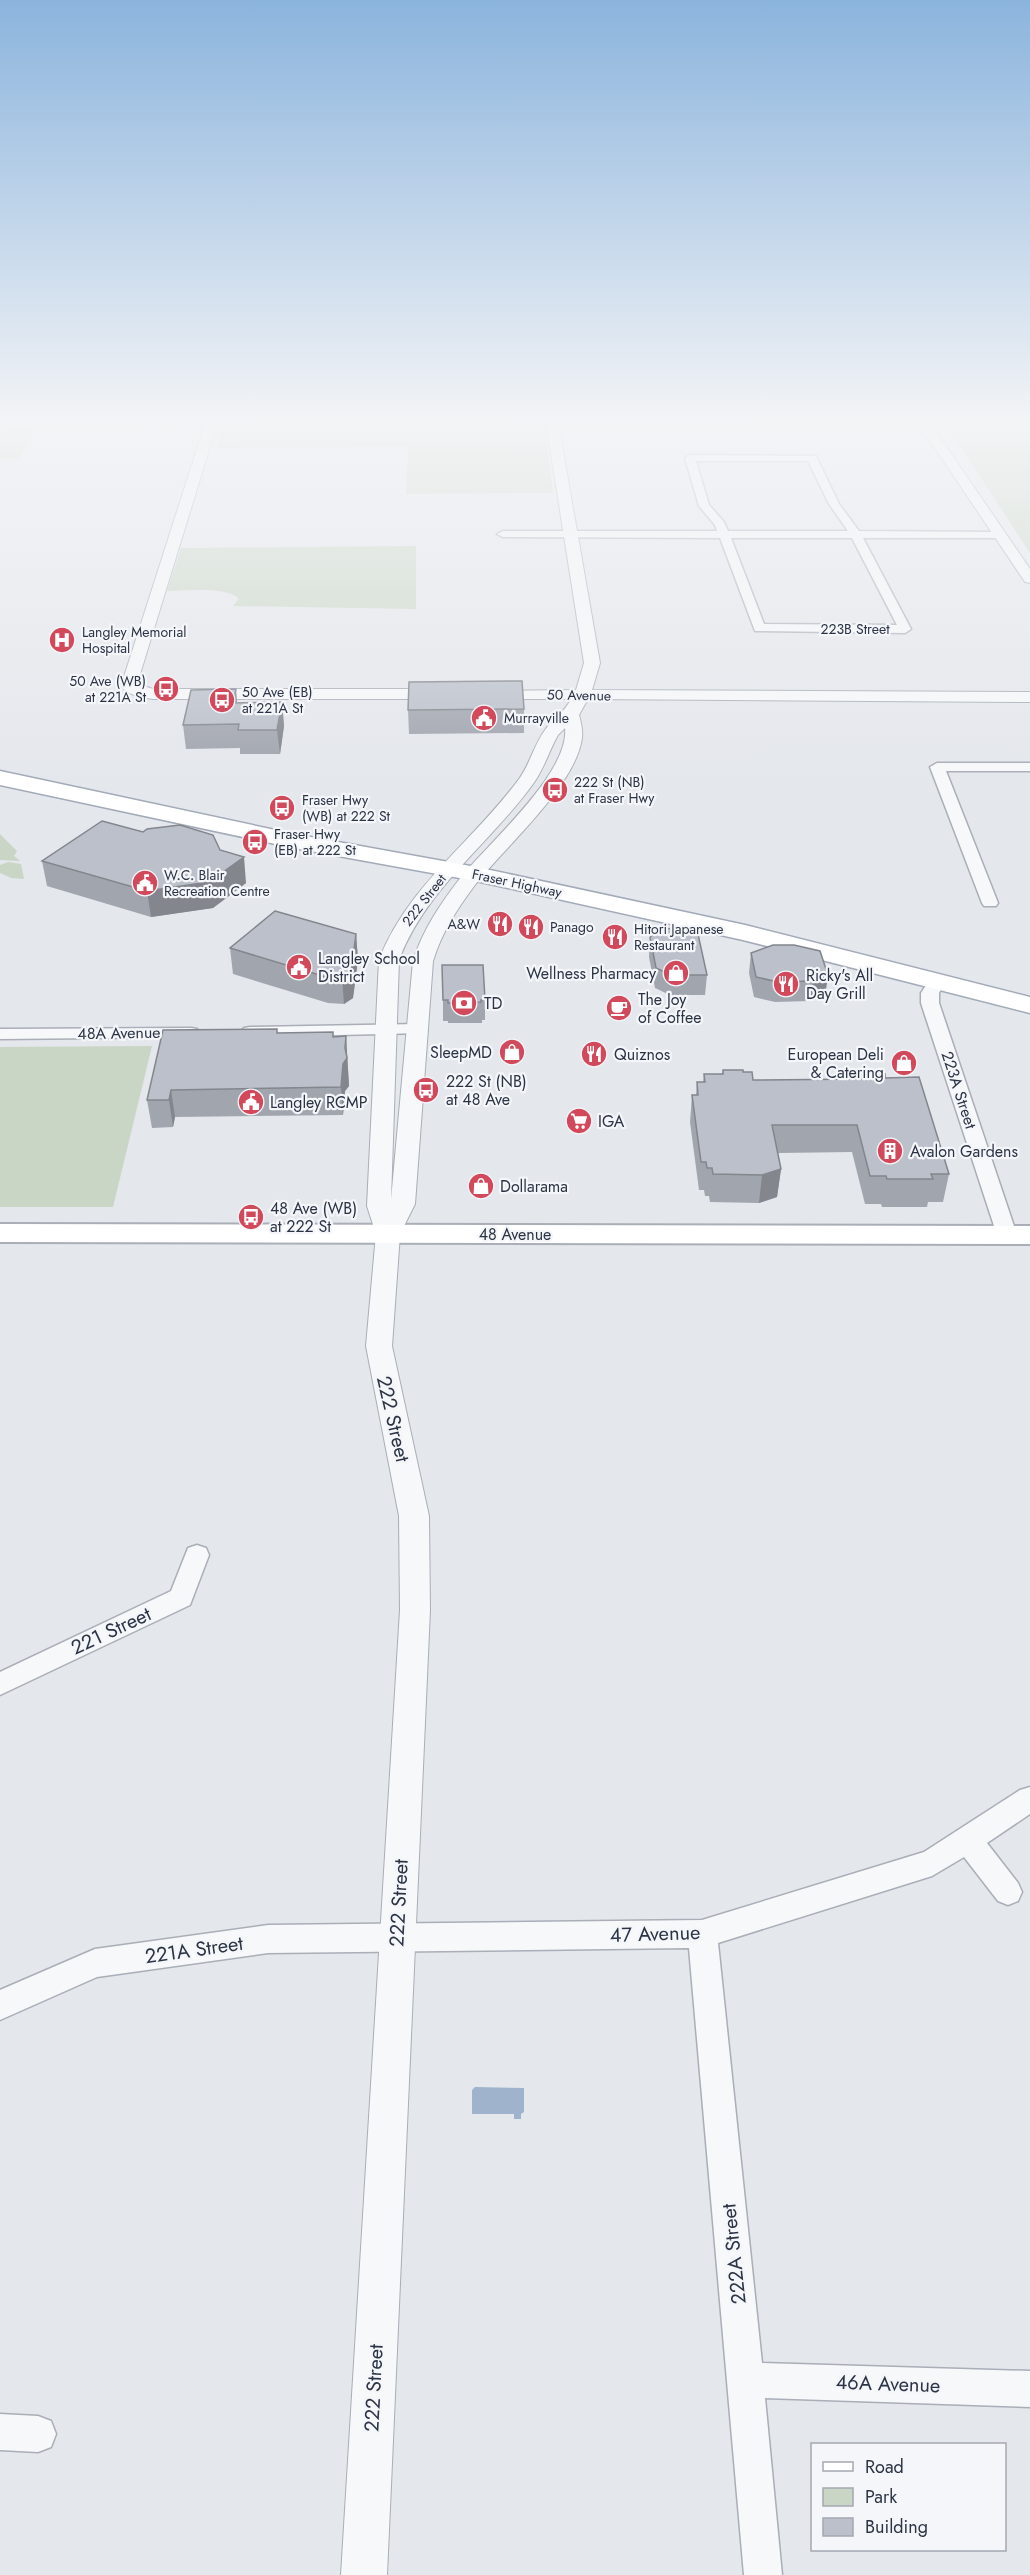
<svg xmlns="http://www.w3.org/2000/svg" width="1030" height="2575" font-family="Jost,sans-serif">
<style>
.green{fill:#c9d6c5}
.water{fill:#9fb4cc}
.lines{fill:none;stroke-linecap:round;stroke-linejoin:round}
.minor-casing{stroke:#a9aeb7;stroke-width:3}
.tertiary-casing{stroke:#a9aeb7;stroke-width:2}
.secondary-casing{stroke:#a9aeb7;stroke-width:4}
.primary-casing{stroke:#a3abb8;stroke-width:3}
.minor{fill:#f7f8fa;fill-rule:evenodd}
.tertiary{fill:#f7f8fa;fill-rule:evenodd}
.secondary{fill:#fff;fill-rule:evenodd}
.primary{fill:#fff;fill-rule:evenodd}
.wall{fill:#a1a5ae}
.shaded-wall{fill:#83868d}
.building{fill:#bbc0ca;stroke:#83868d;stroke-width:1.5}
.labels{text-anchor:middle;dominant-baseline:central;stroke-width:4.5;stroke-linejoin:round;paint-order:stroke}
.far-street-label{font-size:14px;fill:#2b3445;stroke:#f4f6f9}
.far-poi-label{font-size:14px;fill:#2b3445;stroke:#f4f6f9;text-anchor:start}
.poi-label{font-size:16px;fill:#2b3445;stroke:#f4f6f9;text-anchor:start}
.street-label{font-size:16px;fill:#2b3445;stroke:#f4f6f9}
.near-street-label{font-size:20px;fill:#2b3445;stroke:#f4f6f9}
</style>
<rect width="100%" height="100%" fill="#e4e7ec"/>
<g class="green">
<polygon points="943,420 1030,422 1030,553"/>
<polygon points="544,421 553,493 406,494 408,447 217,448 223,423"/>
<polygon points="0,426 39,426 19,459 0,459"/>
<path d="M416 546V609L233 606 239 599C228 586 184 591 167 591L181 548Z"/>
<polygon points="0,834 17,851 14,856 20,861 0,860"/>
<polygon points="8,862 21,864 24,879 11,878 0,873 0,865"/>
<polygon points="152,1046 113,1207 0,1207 0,1047"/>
</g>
<polygon class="water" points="475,2087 524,2088 524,2112 521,2114 521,2119 514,2119 514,2114 472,2114 472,2090"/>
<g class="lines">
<g class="minor-casing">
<g id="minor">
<path d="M690 455 816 456 839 504 859 531 998 532 1004 535 998 538H863L911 629 905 633 755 631 720 538 503 537 497 534 503 531H717L715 525 699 506 685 458ZM696 461H808L829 504 848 531H728L724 522 709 505ZM731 538H852L897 625 764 624Z"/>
<polygon points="937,763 1030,763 1030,771 946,771 998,903 996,906 984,906 982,903 930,767"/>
<polygon points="938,975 944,976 946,980 939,993 939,1003 1017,1235 1014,1240 1007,1242 1000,1240 997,1235 921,1003 921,993 932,976"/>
<polygon points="418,1024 424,1025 427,1029 424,1033 250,1037 244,1036 241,1032 244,1028 250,1027"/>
<polygon points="191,1028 197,1029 200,1033 197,1037 0,1039 0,1029"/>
<polygon points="197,1545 206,1548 209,1555 190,1605 0,1695 0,1672 171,1591 188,1548"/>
<polygon points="1030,1787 1030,1814 987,1843 1018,1883 1022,1892 1018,1901 1008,1905 998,1901 964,1857 932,1876 718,1943 762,2363 1030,2371 1030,2407 765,2398 782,2575 744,2575 689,1948 268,1953 97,1977 0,2020 0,1990 95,1949 268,1925 702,1920 924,1852 1020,1790"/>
<polygon points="0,2414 38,2416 51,2421 56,2434 51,2447 38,2452 0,2450"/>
</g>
</g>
<g class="tertiary-casing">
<g id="tertiary">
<path d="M201 417H765L759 421 558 422 600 663 592 690 1030 692V702L588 699 579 715C581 722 583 730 582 738 576 785 505 847 475 885 457 909 442 932 433 961L415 1204 400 1234 392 1346 429 1516 430 1610 387 2575H341L400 1610 399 1516 366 1346 376 1234 367 1206 379 960C408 885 473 842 519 779 530 764 534 745 545 730 553 719 565 712 571 699H489L481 694 483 691 576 690 584 663 546 422 217 424 137 684 153 689H443L451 694 443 699H153C141 697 129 696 121 686L205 424 0 426V418ZM565 728C570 772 489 843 461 877 441 903 423 929 413 961L391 1200 399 960C426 888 489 845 533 784 544 769 549 751 558 735Z"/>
<polygon points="914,417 926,417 1030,569 1030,583 1025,582"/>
</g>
</g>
<g class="secondary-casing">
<polygon id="secondary" points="0,1224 1030,1226 1030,1244 0,1242"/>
</g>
<g class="primary-casing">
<polygon id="primary" points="0,771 294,834 476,867 745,925 1030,997 1030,1013 743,940 476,881 294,848 0,785"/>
</g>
<use href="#minor" class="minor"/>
<use href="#tertiary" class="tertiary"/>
<use href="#secondary" class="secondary"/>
<use href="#primary" class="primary"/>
</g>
<g class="wall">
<polygon points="282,702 284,726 280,754 240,754 240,748 186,749 183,725 237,703"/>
<polygon points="524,709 524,733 409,734 408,710"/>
<polygon points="143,832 220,850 246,883 213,908 151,917 47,886 42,861"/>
<polygon points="356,934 358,960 353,998 344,1004 328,1003 233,974 230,948"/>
<polygon points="650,937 707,975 705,995 670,995 655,988 649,957"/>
<polygon points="751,953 828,975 825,996 810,1001 775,1002 754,997 749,973"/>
<polygon points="443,1000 485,1000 485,1020 482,1020 482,1023 448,1023 448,1021 443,1021"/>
<polygon points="278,1033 334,1037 346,1036 349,1086 345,1091 343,1115 175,1117 173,1127 152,1128 147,1100"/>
<polygon points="723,1070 743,1072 753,1080 859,1079 860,1074 885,1078 949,1174 943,1202 928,1202 927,1207 882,1207 881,1204 865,1204 852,1152 778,1153 781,1169 777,1197 759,1203 710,1202 709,1196 705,1196 704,1190 699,1190 690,1122 692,1095 696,1095 697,1082 703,1082 704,1074 722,1074"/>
</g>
<g class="shaded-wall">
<polygon points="236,689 238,713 233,703"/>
<polygon points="282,702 284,726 280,754 277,730"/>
<polygon points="244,857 246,883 213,908 151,917 147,891"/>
<polygon points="356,934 358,960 353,998 344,1004 342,977"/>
<polygon points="828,975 825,996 810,1001 813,981"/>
<polygon points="346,1036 349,1086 345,1091 343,1115 341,1087"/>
<polygon points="171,1090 175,1117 173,1127 169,1100"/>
<polygon points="781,1169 777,1197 759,1203 762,1175"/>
</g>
<g class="building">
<polygon points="522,681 524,709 408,710 409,682"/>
<polygon points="236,689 233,703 282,702 277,730 238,730 239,724 183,725 191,690"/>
<polygon points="102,821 143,832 147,829 180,825 213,835 220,850 244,857 209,882 147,891 42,861"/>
<polygon points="275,911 356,934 351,972 342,977 326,977 230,948"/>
<polygon points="679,928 698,934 707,975 671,975 656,968 650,937 662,929"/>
<polygon points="773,945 794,945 820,951 828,975 813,981 778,982 756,977 751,953"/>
<polygon points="442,965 483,965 485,1000 481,1000 481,1002 448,1003 448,1000 443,1000"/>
<polygon points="277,1029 277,1033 333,1032 333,1037 346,1036 345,1048 347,1058 343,1064 341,1087 171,1090 169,1100 147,1100 163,1030"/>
<polygon points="723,1070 743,1070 743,1072 752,1072 753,1080 861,1079 860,1074 885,1074 885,1078 919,1077 949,1174 931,1174 933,1179 887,1179 886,1176 870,1176 857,1125 772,1125 781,1169 762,1175 713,1174 712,1168 707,1168 706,1162 701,1162 692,1095 698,1095 697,1082 705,1082 704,1074 723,1074"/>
</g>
<linearGradient id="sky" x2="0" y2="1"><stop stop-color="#8bb4dd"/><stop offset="0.54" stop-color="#f3f4f6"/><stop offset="1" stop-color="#f3f4f6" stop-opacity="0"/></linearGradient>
<rect width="1030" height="778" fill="url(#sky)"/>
<defs>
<g id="hospital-disc" transform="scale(1.35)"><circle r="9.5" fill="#d1495b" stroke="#f4f6f9"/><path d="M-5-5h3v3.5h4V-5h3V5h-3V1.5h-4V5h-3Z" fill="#fff"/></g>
<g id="bus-disc" transform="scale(1.35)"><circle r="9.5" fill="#d1495b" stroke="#f4f6f9"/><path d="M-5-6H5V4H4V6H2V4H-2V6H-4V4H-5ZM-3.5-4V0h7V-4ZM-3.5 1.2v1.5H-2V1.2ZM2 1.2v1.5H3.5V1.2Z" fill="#fff"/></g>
<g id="civic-disc" transform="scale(1.35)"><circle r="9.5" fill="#d1495b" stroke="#f4f6f9"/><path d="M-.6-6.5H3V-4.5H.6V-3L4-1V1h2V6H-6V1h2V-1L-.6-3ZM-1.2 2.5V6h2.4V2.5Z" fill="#fff"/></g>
<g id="restaurant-disc" transform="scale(1.35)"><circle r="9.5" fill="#d1495b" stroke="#f4f6f9"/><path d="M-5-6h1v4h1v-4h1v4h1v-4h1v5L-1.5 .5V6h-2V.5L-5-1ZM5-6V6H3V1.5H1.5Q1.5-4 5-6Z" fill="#fff"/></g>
<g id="shop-disc" transform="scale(1.35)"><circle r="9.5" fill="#d1495b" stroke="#f4f6f9"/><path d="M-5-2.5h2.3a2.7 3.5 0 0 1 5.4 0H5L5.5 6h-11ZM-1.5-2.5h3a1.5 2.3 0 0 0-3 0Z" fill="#fff"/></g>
<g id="bank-disc" transform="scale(1.35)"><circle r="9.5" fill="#d1495b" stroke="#f4f6f9"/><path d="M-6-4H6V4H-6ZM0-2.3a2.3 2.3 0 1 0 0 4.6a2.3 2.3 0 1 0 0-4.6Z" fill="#fff"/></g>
<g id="cafe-disc" transform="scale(1.35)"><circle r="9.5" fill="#d1495b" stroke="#f4f6f9"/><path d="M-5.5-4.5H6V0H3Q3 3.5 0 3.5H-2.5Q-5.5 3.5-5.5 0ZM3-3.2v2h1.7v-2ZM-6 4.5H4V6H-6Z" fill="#fff"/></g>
<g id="supermarket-disc" transform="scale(1.35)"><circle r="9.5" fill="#d1495b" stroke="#f4f6f9"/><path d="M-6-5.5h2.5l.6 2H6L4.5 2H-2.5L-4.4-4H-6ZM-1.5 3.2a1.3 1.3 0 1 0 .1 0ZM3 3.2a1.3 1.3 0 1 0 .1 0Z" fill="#fff"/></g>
<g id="building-disc" transform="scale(1.35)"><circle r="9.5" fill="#d1495b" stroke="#f4f6f9"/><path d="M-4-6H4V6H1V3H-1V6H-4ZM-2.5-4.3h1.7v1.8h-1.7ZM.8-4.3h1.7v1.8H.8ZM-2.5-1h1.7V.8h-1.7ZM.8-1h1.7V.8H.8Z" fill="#fff"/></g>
</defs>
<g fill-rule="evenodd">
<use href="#hospital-disc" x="62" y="640"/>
<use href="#bus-disc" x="166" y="689"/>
<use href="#bus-disc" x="222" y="700"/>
<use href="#civic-disc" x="484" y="718"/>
<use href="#bus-disc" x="555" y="790"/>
<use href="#bus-disc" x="282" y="808"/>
<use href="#bus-disc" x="255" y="842"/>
<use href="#civic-disc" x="145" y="883"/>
<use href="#restaurant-disc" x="500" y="924"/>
<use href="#restaurant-disc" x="531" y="927"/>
<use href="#restaurant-disc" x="615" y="937"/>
<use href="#civic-disc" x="299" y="967"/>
<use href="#shop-disc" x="676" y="973"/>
<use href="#restaurant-disc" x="786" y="984"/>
<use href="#bank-disc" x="464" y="1003"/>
<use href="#cafe-disc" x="619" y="1008"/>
<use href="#shop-disc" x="512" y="1052"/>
<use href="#restaurant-disc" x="594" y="1054"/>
<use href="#shop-disc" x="904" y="1063"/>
<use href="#bus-disc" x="426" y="1090"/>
<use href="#civic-disc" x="251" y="1102"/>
<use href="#supermarket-disc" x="579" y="1121"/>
<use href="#building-disc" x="890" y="1151"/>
<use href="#shop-disc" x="481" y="1186"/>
<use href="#bus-disc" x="251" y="1217"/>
</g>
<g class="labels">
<g class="far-street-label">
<text x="855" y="629">223B Street</text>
<text transform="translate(579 695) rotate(1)">50 Avenue</text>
<text transform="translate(517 883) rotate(12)">Fraser Highway</text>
<text transform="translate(424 900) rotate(-52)">222 Street</text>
</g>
<g class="far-poi-label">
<text x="82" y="632">Langley Memorial<tspan x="82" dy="16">Hospital</tspan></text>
<text x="146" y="681" text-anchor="end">50 Ave (WB)<tspan x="146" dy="16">at 221A St</tspan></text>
<text x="242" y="692">50 Ave (EB)<tspan x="242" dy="16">at 221A St</tspan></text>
<text x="504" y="718">Murrayville</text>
<text x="574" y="782">222 St (NB)<tspan x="574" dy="16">at Fraser Hwy</tspan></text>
<text x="302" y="800">Fraser Hwy<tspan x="302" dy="16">(WB) at 222 St</tspan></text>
<text x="274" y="834">Fraser Hwy<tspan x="274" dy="16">(EB) at 222 St</tspan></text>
<text x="164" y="875">W.C. Blair<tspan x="164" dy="16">Recreation Centre</tspan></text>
<text x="480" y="924" text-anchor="end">A&amp;W</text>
<text x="550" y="927">Panago</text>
<text x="634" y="929">Hitori Japanese<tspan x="634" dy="16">Restaurant</tspan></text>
</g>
<g class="poi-label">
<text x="318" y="958">Langley School<tspan x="318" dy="18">District</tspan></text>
<text x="656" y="973" text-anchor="end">Wellness Pharmacy</text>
<text x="806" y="975">Ricky's All<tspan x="806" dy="18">Day Grill</tspan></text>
<text x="638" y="999">The Joy<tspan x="638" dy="18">of Coffee</tspan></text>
<text x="484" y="1003">TD</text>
<text x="492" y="1052" text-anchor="end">SleepMD</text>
<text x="614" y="1054">Quiznos</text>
<text x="884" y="1054" text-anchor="end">European Deli<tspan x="884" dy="18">&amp; Catering</tspan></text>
<text x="446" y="1081">222 St (NB)<tspan x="446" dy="18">at 48 Ave</tspan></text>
<text x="270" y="1102">Langley RCMP</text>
<text x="598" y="1121">IGA</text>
<text x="910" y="1151">Avalon Gardens</text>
<text x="500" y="1186">Dollarama</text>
<text x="270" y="1208">48 Ave (WB)<tspan x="270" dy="18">at 222 St</tspan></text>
</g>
<g class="street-label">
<text transform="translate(119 1033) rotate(-1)">48A Avenue</text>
<text transform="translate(959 1090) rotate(72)">223A Street</text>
<text x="515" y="1234">48 Avenue</text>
</g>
<g class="near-street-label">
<text transform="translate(393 1419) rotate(77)">222 Street</text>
<text transform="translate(111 1631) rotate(-25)">221 Street</text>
<text transform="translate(399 1903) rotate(-87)">222 Street</text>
<text transform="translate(655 1934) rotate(-2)">47 Avenue</text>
<text transform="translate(194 1950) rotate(-8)">221A Street</text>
<text transform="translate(734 2254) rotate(-96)">222A Street</text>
<text transform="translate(888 2384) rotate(2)">46A Avenue</text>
<text transform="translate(374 2388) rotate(-87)">222 Street</text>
</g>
</g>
<rect x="811" y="2443" width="195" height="108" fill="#f4f6f9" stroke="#a4a8b1" stroke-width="1.5"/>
<rect x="823" y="2462" width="30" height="9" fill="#ffffff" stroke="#a4a8b1" stroke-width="1.5"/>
<text x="865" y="2473" font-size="18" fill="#2b3445">Road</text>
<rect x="823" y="2488" width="30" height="18" fill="#c9d6c5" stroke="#a4a8b1" stroke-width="1.5"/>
<text x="865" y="2503" font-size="18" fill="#2b3445">Park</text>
<rect x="823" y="2518" width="30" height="18" fill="#bbc0ca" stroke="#a4a8b1" stroke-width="1.5"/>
<text x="865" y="2533" font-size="18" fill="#2b3445">Building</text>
</svg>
